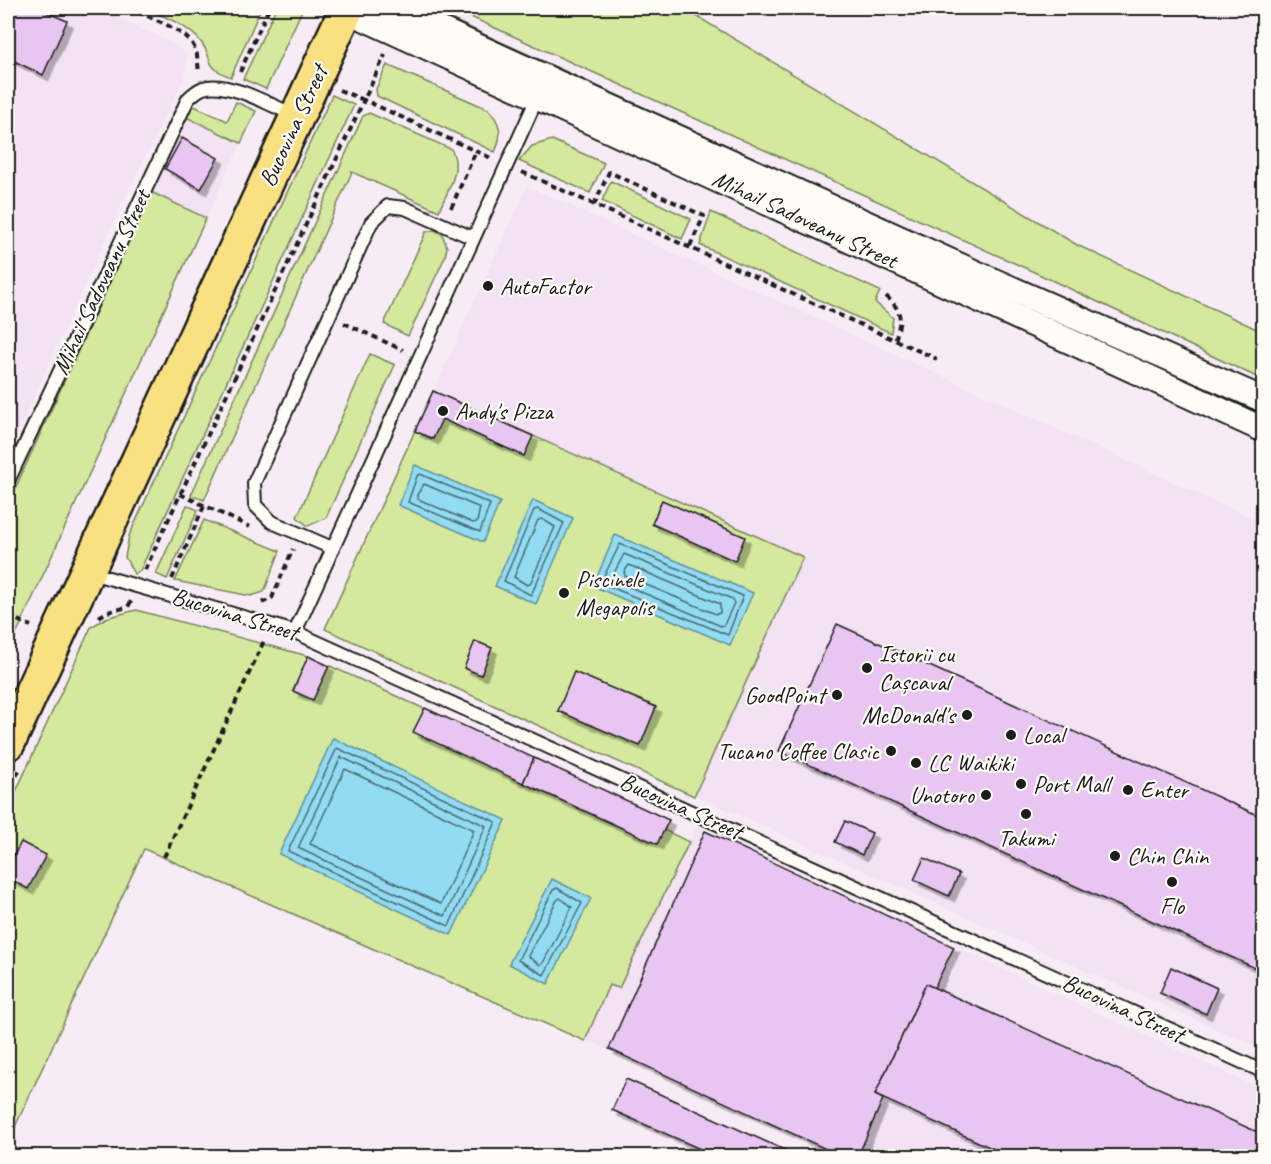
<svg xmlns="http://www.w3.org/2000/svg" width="1271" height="1164" font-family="Caveat,sans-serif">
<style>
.built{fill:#f3e1f4}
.green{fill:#d4e99d;stroke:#78825c;stroke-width:1.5}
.water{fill:#92dcf3;stroke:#638f9d;stroke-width:1.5}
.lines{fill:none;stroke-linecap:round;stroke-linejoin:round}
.shore{stroke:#4b6972;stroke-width:1.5}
.building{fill:#e9c6f1;stroke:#1c1c1c;stroke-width:1.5;filter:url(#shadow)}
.service-casing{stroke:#1c1c1c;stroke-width:16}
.minor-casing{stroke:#1c1c1c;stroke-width:28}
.primary-casing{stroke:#1c1c1c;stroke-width:38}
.path{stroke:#1c1c1c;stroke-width:4;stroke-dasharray:6 4.5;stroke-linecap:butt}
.service{stroke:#fdfcf7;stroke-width:12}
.minor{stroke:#fdfcf7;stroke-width:24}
.primary{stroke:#f9e181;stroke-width:33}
.poi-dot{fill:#1c1c1c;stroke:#fdfcf7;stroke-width:2}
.labels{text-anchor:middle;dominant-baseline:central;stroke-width:4.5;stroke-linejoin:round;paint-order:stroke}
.street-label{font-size:24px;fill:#1c1c1c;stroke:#fdfcf7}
.poi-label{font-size:24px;fill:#1c1c1c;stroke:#fdfcf7;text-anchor:start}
</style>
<defs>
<filter id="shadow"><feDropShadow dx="5.5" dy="5.5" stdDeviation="0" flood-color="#0004"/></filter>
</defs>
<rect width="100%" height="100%" fill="#f7ecf5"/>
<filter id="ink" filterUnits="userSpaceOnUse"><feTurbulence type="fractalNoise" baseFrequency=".0167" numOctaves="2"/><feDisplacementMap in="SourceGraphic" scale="12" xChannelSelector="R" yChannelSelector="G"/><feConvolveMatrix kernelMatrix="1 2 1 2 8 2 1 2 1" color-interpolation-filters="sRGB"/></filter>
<g filter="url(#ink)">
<g class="built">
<polygon points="8,8 95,8 169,41 188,55 184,78 125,197 8,453"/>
<polygon points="186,117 241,143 206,218 151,192"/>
<polygon points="527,186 1263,523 1263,1050 325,629"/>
<polygon points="696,827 1263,1090 1263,1156 841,1156 609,1049 585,1041 609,985 619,988"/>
</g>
<g class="green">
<path d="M144 8H261L231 77C202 66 215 60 201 42 188 25 163 16 144 8Z"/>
<polygon points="276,8 303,8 266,89 243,79"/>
<polygon points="414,8 427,8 1040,289 1037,296"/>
<polygon points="451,8 683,8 1077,245 1263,332 1263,380 1045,277"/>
<path d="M387 65 488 109C501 123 503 134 495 152L377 96 376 89Z"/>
<polygon points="332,95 354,105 140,571 134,574 125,557 129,536"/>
<polygon points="236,102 256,111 241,143 186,117 192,105 227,121"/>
<path d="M369 113 451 149C463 170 447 191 439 211L352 172 204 500 191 495 363 116Z"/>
<polygon points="552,140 604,163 590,193 519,161 532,146"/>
<polygon points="611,181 691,219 682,239 602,201"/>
<polygon points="151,192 206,218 8,652 8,504"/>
<polygon points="711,212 880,291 875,302 893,318 891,333 700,245"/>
<polygon points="434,230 442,234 447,247 445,257 408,336 384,324 426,232"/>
<polygon points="370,354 395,365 326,518 308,526 297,517"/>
<polygon points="433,391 803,557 694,796 325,629"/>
<polygon points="187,505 198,510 167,579 156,574"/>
<polygon points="204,520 280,551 264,592 251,596 175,581"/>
<polygon points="136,610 308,656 669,820 664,830 689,842 619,988 609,985 585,1041 144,849 8,1142 8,809 91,627 106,618"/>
</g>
<g class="water">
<polygon points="415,465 500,502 483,542 398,505"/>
<polygon points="533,500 573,518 536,604 495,586"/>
<polygon points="615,535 753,593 730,645 593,586"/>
<polygon points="333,738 506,820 451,935 279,854"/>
<polygon points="552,879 591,898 548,984 509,964"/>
</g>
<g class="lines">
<g class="shore">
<polygon points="420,474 490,504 480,532 408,502 417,476"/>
<polygon points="424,484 480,508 477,522 473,523 418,499 417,495"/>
<polygon points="538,509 564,523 531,595 504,581 534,510"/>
<polygon points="542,519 555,527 530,584 527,585 514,577 538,520"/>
<polygon points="620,544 743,596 728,635 603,584 602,580"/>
<polygon points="624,554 732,599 734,603 724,625 721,626 613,580 612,577"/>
<polygon points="629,565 720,604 720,613 716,614 625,576 624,572"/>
<polygon points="337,748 496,822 449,926 288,851"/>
<polygon points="341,757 486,826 445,916 298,848"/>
<polygon points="345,769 474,830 441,904 310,844"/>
<polygon points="557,888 582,903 544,975 518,960 553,890"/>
<polygon points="560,898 572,907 543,963 540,965 528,956 557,900"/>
</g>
</g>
<g class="building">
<polygon points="8,8 37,8 67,21 43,75 8,58"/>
<polygon points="182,138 218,158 201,189 165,169"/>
<polygon points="433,391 533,436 524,456 442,419 433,439 415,431"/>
<polygon points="662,500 745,537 735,561 652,524"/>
<polygon points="837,624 1264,818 1264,972 779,751"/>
<polygon points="475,641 492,648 481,675 464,668"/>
<polygon points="308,656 329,666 313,700 293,691"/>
<polygon points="574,672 656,707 640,746 558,711"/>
<polygon points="425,708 534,758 523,783 413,732"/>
<polygon points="534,758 669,820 657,844 523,783"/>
<polygon points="845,821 872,833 862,855 835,842"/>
<polygon points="705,831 954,947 934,988 926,984 875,1095 883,1099 858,1156 841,1156 609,1049"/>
<polygon points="21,842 46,855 28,889 8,878 8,867"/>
<polygon points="924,858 959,874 949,896 914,880"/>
<polygon points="1171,967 1217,988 1206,1014 1160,993"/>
<polygon points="926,984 1264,1135 1264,1156 1009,1156 875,1095"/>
<polygon points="626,1079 798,1156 716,1156 612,1110"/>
</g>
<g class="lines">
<g class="service-casing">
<g id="service">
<path d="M8 481 188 99C192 95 198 90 203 88 228 80 272 106 296 116"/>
<polyline points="332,548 272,522 255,505 254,483 371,223 388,206 405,208 473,238"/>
<polyline points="88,572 295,632 1264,1072"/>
<polyline points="295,632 539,94"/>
</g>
</g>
<g class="minor-casing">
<g id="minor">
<polyline points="393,8 978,274 1264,400"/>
<polyline points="346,10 1264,430"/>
</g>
</g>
<g class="primary-casing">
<polyline id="primary" points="8,743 347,8"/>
</g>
<g class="path">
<path d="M128 8C146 16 188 30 195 49 198 56 198 65 199 73"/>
<polyline points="240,72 269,8"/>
<polyline points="339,90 364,100 385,55"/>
<polyline points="522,172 937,359"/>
<polyline points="594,205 609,172 704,216 689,248"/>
<polyline points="451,208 476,151"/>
<path d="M886 296C904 313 901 318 895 341"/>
<polyline points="344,323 403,350"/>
<polyline points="180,494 250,527"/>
<polyline points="145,570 364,100 491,158"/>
<polyline points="172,579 204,506"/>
<polyline points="262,603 272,598 293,549"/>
<polyline points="8,616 31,626"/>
<polyline points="99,617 107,612 128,607 131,601"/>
<polyline points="8,795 20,768"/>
<polyline points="164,857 264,641"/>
</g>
<use href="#service" class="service"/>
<use href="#minor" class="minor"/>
<use href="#primary" class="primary"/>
</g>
</g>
<g class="poi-dot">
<circle cx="488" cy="286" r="6"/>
<circle cx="443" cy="411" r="6"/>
<circle cx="564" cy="593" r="6"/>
<circle cx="867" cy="668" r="6"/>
<circle cx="837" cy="695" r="6"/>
<circle cx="967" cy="715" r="6"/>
<circle cx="1011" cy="735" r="6"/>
<circle cx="891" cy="751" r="6"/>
<circle cx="916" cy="763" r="6"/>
<circle cx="1021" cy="784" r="6"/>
<circle cx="1128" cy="790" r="6"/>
<circle cx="986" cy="795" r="6"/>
<circle cx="1026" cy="814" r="6"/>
<circle cx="1115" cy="856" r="6"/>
<circle cx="1172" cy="882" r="6"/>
</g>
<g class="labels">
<g class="street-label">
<text transform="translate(293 126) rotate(-65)">Bucovina Street</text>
<text transform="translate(805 219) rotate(25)">Mihail Sadoveanu Street</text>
<text transform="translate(101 282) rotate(-65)">Mihail Sadoveanu Street</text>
<text transform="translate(235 614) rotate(17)">Bucovina Street</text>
<text transform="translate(681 806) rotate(24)">Bucovina Street</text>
<text transform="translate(1123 1008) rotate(25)">Bucovina Street</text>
</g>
<g class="poi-label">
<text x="500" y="286">AutoFactor</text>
<text x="455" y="411">Andy's Pizza</text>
<text x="576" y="579">Piscinele<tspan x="576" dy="28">Megapolis</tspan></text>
<text x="879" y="654">Istorii cu<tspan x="879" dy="28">Cașcaval</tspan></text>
<text x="825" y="695" text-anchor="end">GoodPoint</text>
<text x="955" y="715" text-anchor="end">McDonald's</text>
<text x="1023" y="735">Local</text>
<text x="879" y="751" text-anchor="end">Tucano Coffee Clasic</text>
<text x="928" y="763">LC Waikiki</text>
<text x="1033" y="784">Port Mall</text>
<text x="1140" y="790">Enter</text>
<text x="974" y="795" text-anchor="end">Unotoro</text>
<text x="1026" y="838" text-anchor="middle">Takumi</text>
<text x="1127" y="856">Chin Chin</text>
<text x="1172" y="906" text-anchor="middle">Flo</text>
</g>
</g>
<rect width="1271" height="1164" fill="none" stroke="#fdfcf7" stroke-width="30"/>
<rect x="15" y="15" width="1241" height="1134" fill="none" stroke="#1c1c1c" stroke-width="2" filter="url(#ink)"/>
</svg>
